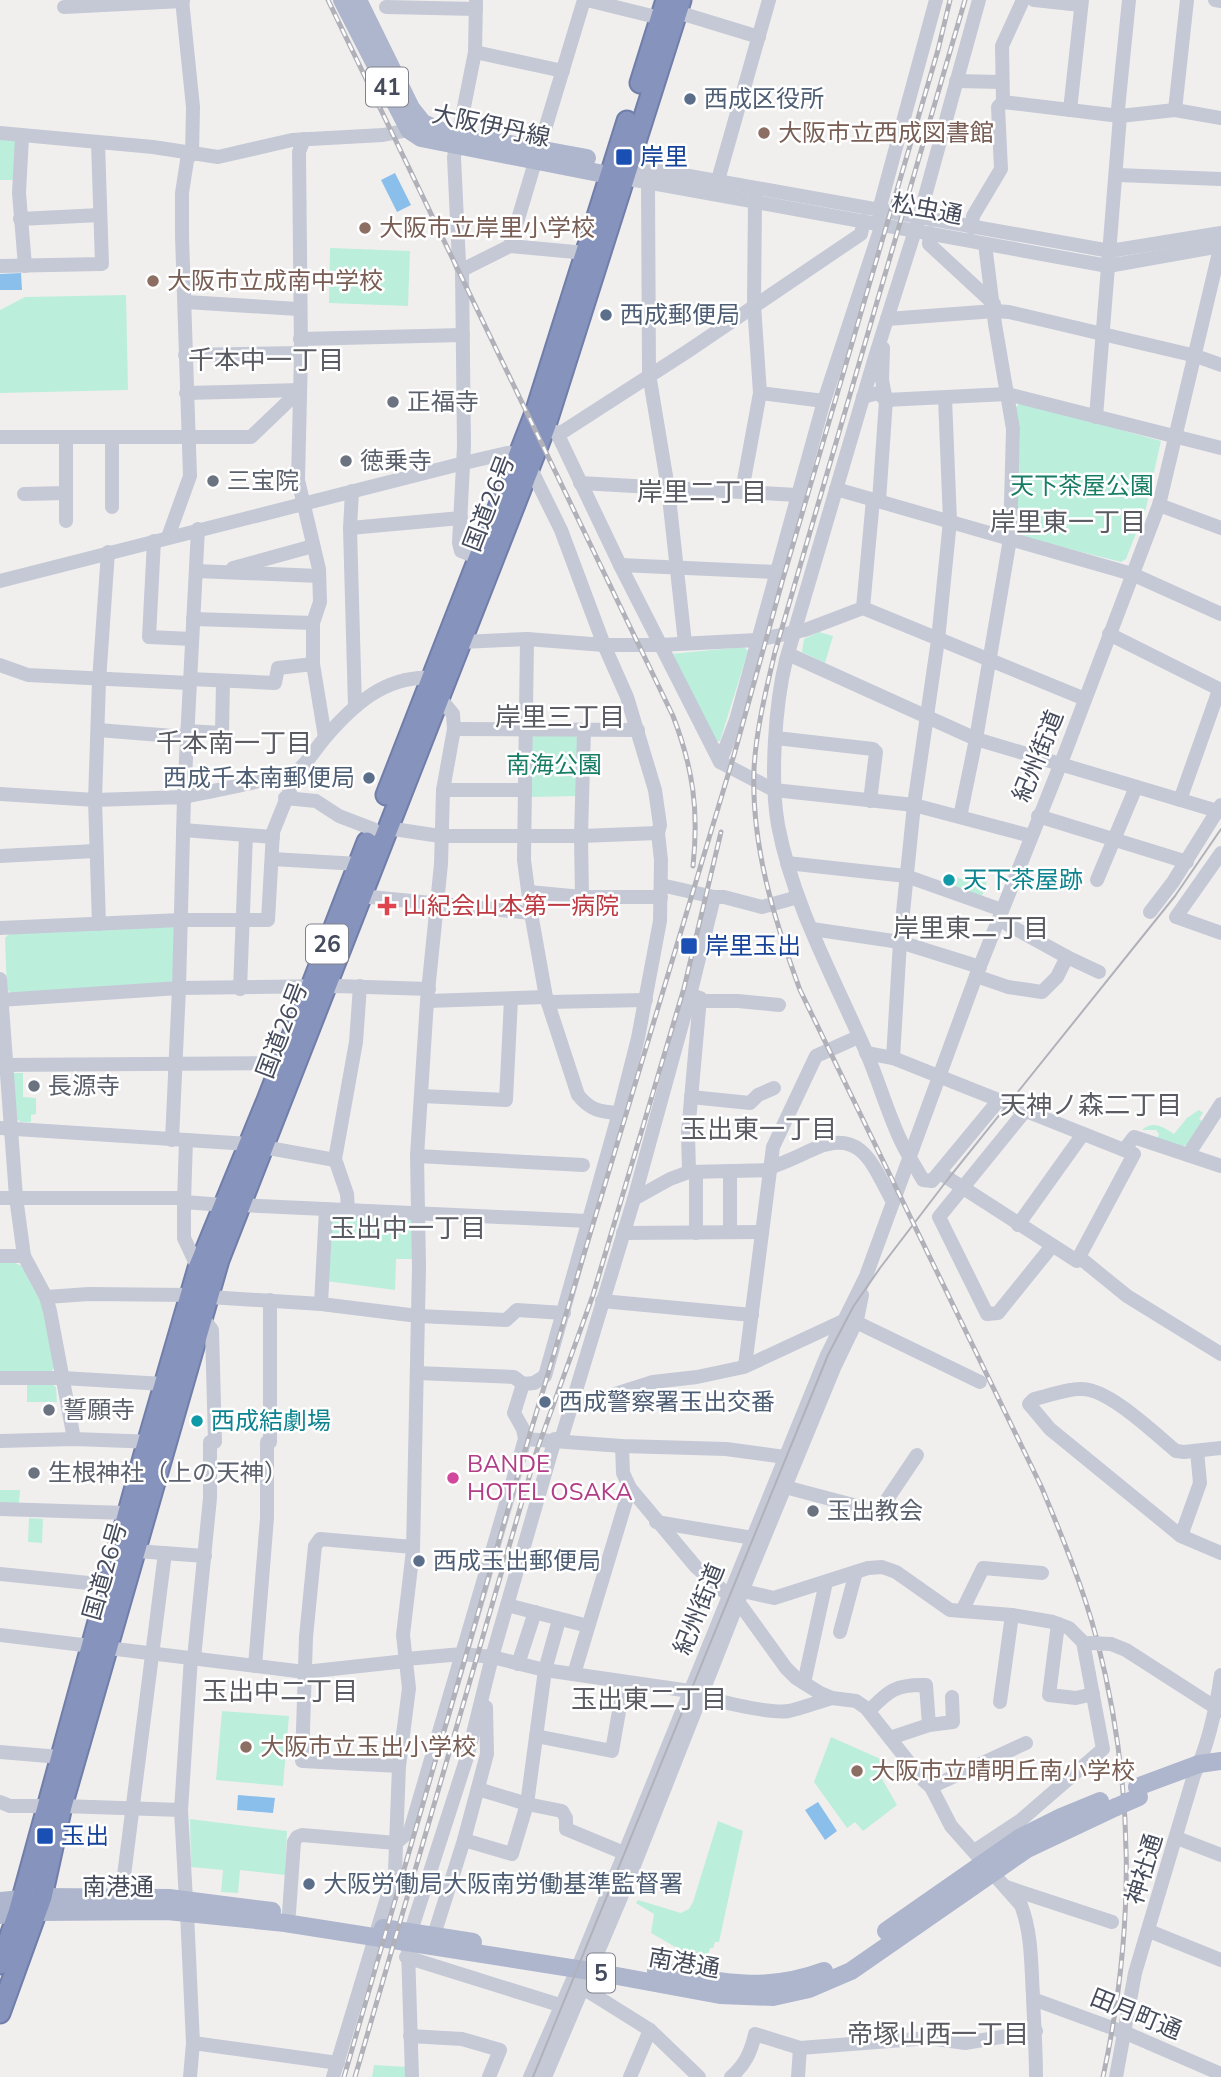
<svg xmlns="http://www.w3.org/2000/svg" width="1221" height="2077" font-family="'Nunito Sans','Noto Sans JP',sans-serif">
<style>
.green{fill:#bceedc}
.water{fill:#8abeeb}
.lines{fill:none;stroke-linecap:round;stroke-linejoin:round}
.highway-casing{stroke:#717ea9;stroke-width:23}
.minor{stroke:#c5c9d6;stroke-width:14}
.major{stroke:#aeb6cd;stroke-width:18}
.highway{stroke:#8693bd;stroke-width:19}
.tram{stroke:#b0b1b9;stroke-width:2}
.rail-casing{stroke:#b0b1b9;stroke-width:5}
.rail{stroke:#fff;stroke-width:2.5;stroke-dasharray:8;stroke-linecap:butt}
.minor-bridge{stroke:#c5c9d6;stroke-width:14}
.major-bridge{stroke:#aeb6cd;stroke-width:18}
.service-dot{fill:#5c6f8a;stroke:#fff;stroke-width:2.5}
.education-dot{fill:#8d6e63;stroke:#fff;stroke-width:2.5}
.transit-dot{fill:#1a4fb4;stroke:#fff;stroke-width:2.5}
.worship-dot{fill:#6b7280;stroke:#fff;stroke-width:2.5}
.culture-dot{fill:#0f9aa8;stroke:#fff;stroke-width:2.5}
.health-dot{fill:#e0444e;stroke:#fff;stroke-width:2.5}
.hotel-dot{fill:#d1479c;stroke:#fff;stroke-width:2.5}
.labels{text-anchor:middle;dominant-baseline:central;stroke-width:5;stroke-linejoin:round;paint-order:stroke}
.shield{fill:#fff;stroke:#7e828d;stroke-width:2}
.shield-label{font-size:23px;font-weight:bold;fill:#464c5c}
.service-label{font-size:24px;fill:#4e5e75;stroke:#fff;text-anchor:start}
.street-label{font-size:24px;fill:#464c5c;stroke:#fff}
.education-label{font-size:24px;fill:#785e54;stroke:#fff;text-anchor:start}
.transit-label{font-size:24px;fill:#164399;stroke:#fff;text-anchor:start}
.worship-label{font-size:24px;fill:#5b616d;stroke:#fff;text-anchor:start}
.park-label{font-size:24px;fill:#177d64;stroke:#fff}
.culture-label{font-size:24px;fill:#0d838f;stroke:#fff;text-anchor:start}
.health-label{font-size:24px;fill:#be3a42;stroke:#fff;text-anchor:start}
.hotel-label{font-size:24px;fill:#b23c85;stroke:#fff;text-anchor:start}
.neighbourhood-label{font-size:26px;fill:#5b5c63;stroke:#fff}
</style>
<rect width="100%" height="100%" fill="#f1efee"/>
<g class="green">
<polygon points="0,137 17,140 15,180 0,180"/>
<polygon points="330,248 410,251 408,306 329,303"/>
<polygon points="126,295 128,390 0,393 0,310 25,297"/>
<polygon points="1020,402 1161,441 1146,508 1126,559 1121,562 1022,537 1016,529 1020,431 1015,409"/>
<polygon points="819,632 833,636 825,663 802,652 804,639"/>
<polygon points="744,647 748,651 720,741 714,741 670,654"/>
<polygon points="533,735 575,736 579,740 578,796 533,797 529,793 530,738"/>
<polygon points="969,875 987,882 982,896 953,886 955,877 967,880"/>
<polygon points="169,925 175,929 174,979 170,983 11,993 7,990 5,938 9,934"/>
<polygon points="12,1073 23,1073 23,1097 36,1098 36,1114 31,1115 31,1122 21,1122 15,1118"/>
<path d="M1199 1110 1203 1113 1199 1119 1205 1123 1190 1144 1180 1147 1157 1139 1159 1134 1156 1130H1142C1152 1120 1164 1127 1174 1134L1187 1118Z"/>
<polygon points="330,1212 412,1215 416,1259 396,1259 395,1290 326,1281"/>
<polygon points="0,1263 15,1263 22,1266 43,1306 55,1366 51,1372 0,1372"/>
<polygon points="51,1384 56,1387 57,1402 27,1402 27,1385"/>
<polygon points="0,1490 20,1490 19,1503 0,1503"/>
<polygon points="29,1518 43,1519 42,1543 28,1542"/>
<polygon points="222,1711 289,1716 283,1786 216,1780"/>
<polygon points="831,1737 885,1761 878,1772 897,1805 863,1831 855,1822 847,1828 814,1782"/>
<polygon points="190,1819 287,1831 285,1875 240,1870 238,1893 221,1892 223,1870 191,1867"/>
<polygon points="718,1821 743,1831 719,1942 715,1942 713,1948 710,1948 705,1964 651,1933 654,1914 636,1903 638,1900 681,1913 689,1909 693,1902"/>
<polygon points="374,2065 409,2067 410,2077 372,2077"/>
</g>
<g class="water">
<polygon points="395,173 411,205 397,212 381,180"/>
<polygon points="21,273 22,290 0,290 0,274"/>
<polygon points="238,1795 275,1798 273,1813 237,1810"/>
<polygon points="818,1802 837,1831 825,1840 805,1810"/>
</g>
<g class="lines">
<g class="highway-casing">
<g id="highway">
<polyline points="640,83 666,0"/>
<polyline points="386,795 535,413 627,121"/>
<polyline points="0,1964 18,1913 144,1454 198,1268 267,1100 367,842"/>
<polyline points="0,2013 42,1897 62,1806 219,1260 545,428 681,0"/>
</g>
</g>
<g class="minor">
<polyline points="182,0 193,107 192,155"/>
<polyline points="476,0 475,52 454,157 459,262 462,270 510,246 586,253"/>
<polyline points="587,0 660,18"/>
<path d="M979 0 919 218 875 357 786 660C775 705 770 780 778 825 793 905 835 980 867 1054 879 1082 887 1111 900 1139 906 1153 916 1167 923 1180L932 1181 999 1100"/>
<polyline points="1034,0 1081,5"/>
<polyline points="1215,0 1221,1"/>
<polyline points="64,7 183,1"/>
<polyline points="386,7 476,9"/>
<polyline points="677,12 759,37"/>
<polyline points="475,52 563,71"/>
<polyline points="956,81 1002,82"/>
<polyline points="1003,102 1120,116 1175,110 1221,118"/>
<polyline points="1070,110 1082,0"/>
<polyline points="1175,110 1187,0"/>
<polyline points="0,133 153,147 218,157 292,140 383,135 409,130"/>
<polyline points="22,137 19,193 25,266"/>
<polyline points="304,139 299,152 301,353 298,480 319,569 320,602 313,623 313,664 325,737"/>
<polyline points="539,149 584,0"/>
<polyline points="628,165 1110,251 1221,233"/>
<polyline points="1117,175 1221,179"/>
<polyline points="624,178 1108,266 1221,246"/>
<polyline points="718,180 769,0"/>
<polyline points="648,182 649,374 668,488 685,643"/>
<polyline points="20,219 100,215"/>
<polyline points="972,228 973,216 1001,169 998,107 1003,102 1002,46 1023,0"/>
<polyline points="930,233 929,244 994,304"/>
<polyline points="510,246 535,162"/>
<polyline points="0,266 102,264 98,143"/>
<polyline points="462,270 464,446 459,543 461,551 479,558"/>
<polyline points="186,302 298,309"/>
<polyline points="887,319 995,311 1009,312 1196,356 1221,365"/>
<polyline points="300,339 463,335"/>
<polyline points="185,355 301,353"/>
<polyline points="186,393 300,390"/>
<polyline points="760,393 824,401"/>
<polyline points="863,397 878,393 886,400 1007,394 1221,448"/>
<polyline points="1096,417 1120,116 1118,109 1129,0"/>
<polyline points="549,429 557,433 564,431 688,351 861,234 864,221"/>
<polyline points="557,433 620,565 720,762 774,790 914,805 1031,836"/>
<polyline points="0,437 251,437 300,390"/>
<polyline points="580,483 797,495"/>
<polyline points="836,489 1132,574 1221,614"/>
<polyline points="352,491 350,528 355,707"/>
<polyline points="742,491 760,393 754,305 755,201"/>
<polyline points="24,494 66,493"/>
<polyline points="879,501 886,400 882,380 883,348"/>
<polyline points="1159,505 1221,528"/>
<polyline points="112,507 112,438"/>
<polyline points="66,521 66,438"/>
<polyline points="350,528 461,518"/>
<path d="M198 529 184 797C202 793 291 776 299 769 309 761 316 748 324 739 352 706 385 675 432 678"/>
<polyline points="168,537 190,476 182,236 182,193 188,154"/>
<polyline points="154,541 149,637 192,639"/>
<polyline points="620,565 776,572"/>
<polyline points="233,568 313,546"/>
<polyline points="196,571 319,576"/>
<polyline points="0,581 464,463 507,453 520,454"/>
<polyline points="863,608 873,499"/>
<polyline points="193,619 313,623"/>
<polyline points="1109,634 1221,690"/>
<path d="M527 639 524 860 531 913 546 997 578 1095C590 1110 600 1112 619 1113"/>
<polyline points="462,642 527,639 604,645 660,645 757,640 805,630 863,608 1085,699"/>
<polyline points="788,654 976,739 1221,812"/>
<polyline points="0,665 28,675 189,683"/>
<polyline points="190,679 275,683 278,668 313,664"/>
<polyline points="454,729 638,730"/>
<polyline points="98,730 186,737"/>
<polyline points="187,731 222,733 223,681"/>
<polyline points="776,738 873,749 876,752 870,801"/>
<polyline points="720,762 736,720 824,401 882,224 879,210 936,0"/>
<polyline points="443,790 524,790"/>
<polyline points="0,794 95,800 184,797 179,988 172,1140"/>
<polyline points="285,798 316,801 339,816 373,829"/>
<polyline points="1180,800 1219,690"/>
<polyline points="1038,816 1187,862"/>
<polyline points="960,817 976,739 1010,539 1013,429 995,324 985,244"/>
<polyline points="387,828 440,836 581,836 658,833"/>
<polyline points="183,830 273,837"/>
<polyline points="1221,853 1176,917 1221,933"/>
<polyline points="0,856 95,851"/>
<polyline points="272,859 359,864"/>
<polyline points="787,863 906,876 1002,910"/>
<polyline points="1097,880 1136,787"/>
<polyline points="661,885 714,897 724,897 762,907 798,897"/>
<polyline points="529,892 582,897 661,897"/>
<polyline points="361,896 531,913"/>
<polyline points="582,897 581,836 584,730"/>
<polyline points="1150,912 1173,882 1221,805"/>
<polyline points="99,924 95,800 99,681 108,552"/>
<polyline points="0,928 181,920 268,920 273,832 298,770"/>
<polyline points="812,929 900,942 980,967"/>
<polyline points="1067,957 1099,972"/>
<polyline points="976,976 1008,987 1042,992 1057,977 1067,957 1007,924"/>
<polyline points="0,979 16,1197 24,1256 46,1297 50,1311 74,1439"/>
<polyline points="240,989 246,835"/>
<polyline points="0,1000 179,988 336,986 429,989"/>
<polyline points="427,1001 546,997"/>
<polyline points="700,1001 738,1001 779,1005"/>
<polyline points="548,1002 646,1000"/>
<polyline points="866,1053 893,1058 1134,1154 1079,1257"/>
<polyline points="893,1058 900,942 914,805 938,640 950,521 945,398"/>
<polyline points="0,1065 281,1063"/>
<polyline points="422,1096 506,1100 511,999"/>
<polyline points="691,1097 750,1103 758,1095 774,1088"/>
<polyline points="1025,1111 939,1217 987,1314 998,1313 1052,1246"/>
<polyline points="0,1128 249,1144"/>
<polyline points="263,1147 335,1160"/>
<polyline points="1124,1150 1134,1137 1221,1166"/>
<polyline points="1188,1155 1221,1104"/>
<polyline points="417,1156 583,1165"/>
<path d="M771 1167C787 1162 800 1155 816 1148 864 1128 874 1169 893 1202"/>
<polyline points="689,1172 688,1133 700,998 690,995 714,897"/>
<polyline points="696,1172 696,1233"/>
<polyline points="940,1173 1077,1261 1079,1257 1127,1296 1221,1354"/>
<polyline points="0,1198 184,1198"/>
<polyline points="634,1199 670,1179 689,1172 770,1170"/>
<polyline points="184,1202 186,1140"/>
<polyline points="240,1205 588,1221"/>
<polyline points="348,1210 347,1194 335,1159 356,1042 360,986"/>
<polyline points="1018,1225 1083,1134"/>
<polyline points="730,1232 730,1171"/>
<polyline points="623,1233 762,1232"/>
<polyline points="0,1256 24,1256"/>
<polyline points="198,1268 184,1238 184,1202 224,1205"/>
<polyline points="46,1297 89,1294 190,1295"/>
<polyline points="209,1297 321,1304 418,1316 506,1320 517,1310 564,1313"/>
<polyline points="602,1301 752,1315"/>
<polyline points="321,1304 326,1209"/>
<polyline points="203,1318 212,1330 215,1442"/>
<polyline points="856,1322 980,1382"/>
<polyline points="745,1366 773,1147 816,1056 858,1037"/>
<polyline points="417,1373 514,1377 523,1384 534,1383 545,1376 619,1113 638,1038 660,921 661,860 658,833 660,825 655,790 627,697 604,645 561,530 530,467"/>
<polyline points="0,1378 63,1378 164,1384"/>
<polyline points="571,1408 653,1382 697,1377 744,1367 843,1321"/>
<polyline points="525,1439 622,1446 726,1449 792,1458"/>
<polyline points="561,1440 634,1199 690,995"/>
<polyline points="0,1441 74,1439 155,1442"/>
<polyline points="270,1442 270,1300"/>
<path d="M622 1446 623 1473 630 1488 696 1567 742 1607 786 1668 796 1678 820 1693 832 1698 856 1701 866 1708 923 1780 931 1787 951 1826 1021 1905C1032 1934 1031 1965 1033 1996 1034 2023 1036 2050 1036 2077"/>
<path d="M1221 1448 1184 1452 1176 1451C1154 1433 1109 1389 1082 1389 1067 1388 1049 1396 1034 1399L1029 1404 1050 1429 1181 1536 1221 1553"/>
<polyline points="785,1487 876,1511 882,1507 917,1455"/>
<polyline points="0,1509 127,1513"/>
<polyline points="656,1522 759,1539"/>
<polyline points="1181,1536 1200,1483 1197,1451"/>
<polyline points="136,1551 205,1556"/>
<polyline points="0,1574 108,1585"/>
<polyline points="743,1591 774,1598 868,1568 882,1567 896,1572 950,1610 1012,1615 1053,1622 1069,1628 1083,1642 1103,1749 1021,1820 974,1851"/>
<polyline points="507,1605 588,1626"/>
<polyline points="962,1611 983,1568 1042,1573"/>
<polyline points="1058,1624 1049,1695 1076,1698 1093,1694"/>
<polyline points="840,1632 856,1572"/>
<polyline points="0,1635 305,1672 406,1661"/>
<polyline points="1111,1644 1126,1650 1221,1711"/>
<polyline points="194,1658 210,1498 210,1442"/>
<path d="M406 1659 462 1654 492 1657 545 1670 690 1691C709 1700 769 1714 789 1711 803 1708 818 1702 832 1698"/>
<polyline points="518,1664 535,1612"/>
<polyline points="255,1666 267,1518 267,1442"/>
<polyline points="574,1674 630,1488"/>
<polyline points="804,1683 826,1582"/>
<polyline points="1000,1702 1012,1615"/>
<path d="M869 1711C889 1690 897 1684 926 1685L929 1725 890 1738"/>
<polyline points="929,1725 953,1722 952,1697"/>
<polyline points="536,1736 612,1751 624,1683"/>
<polyline points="0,1752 60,1757"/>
<polyline points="399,1766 302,1761 306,1637 315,1546 320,1539 413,1547"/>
<polyline points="931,1787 1026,1743"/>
<polyline points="478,1789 527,1804 562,1811 566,1818 566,1829 624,1853"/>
<polyline points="0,1802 10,1806 47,1806"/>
<polyline points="62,1806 181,1810"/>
<polyline points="1177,1838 1221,1855"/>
<polyline points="464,1840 512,1854 527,1804 545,1670 559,1620"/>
<polyline points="1006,1887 1112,1922"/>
<polyline points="121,1899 165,1553"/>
<polyline points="186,1900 181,1810 191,1657"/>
<polyline points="187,1913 193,2043 190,2077"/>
<polyline points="289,1913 294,1842 297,1837 302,1835 396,1843 410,1831 525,1439 523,1429 514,1413 523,1384"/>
<polyline points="378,1927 395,1872 399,1766 409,1688 403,1635 413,1550 419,1267 417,1156 427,1001 441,864 443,790 454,729 453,714 439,697"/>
<polyline points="411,1931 468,1754 492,1657 555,1439"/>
<polyline points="1149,1931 1221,1960"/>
<polyline points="434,1935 464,1840 487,1754 486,1707"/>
<polyline points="408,1949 412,2077"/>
<polyline points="406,1957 569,2008"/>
<polyline points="583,1988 650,2030 699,2077"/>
<polyline points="1033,1999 1126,2033 1221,2074"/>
<polyline points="410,2036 462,2039 500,2050 489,2077"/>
<polyline points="193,2043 338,2063"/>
<polyline points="333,2077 375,1938"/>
<polyline points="530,2077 577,1970 827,1355 866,1276 976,976 1063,758 1159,505 1221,244"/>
<polyline points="545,2077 630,1876 750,1572 834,1368 857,1320 862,1295"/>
<polyline points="630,2077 650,2030"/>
<path d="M731 2077C745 2065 751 2052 755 2034L800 2048 929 2038 965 2043 1036 2031"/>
<polyline points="798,2077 800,2048"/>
<path d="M1116 2077 1135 1973 1194 1775C1209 1744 1216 1709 1221 1675"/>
</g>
<g class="major">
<polyline points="342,0 409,130 421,138 624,178"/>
<polyline points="358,0 411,108 423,123 444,132 587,158"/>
<polyline points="1137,1787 1199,1764 1221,1761"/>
<polyline points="0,1901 42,1897 169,1898 272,1911"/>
<polyline points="0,1915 37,1912 167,1911 285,1923 590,1971 720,1995 773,1997 809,1989 851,1971 1027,1849 1116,1807"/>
<polyline points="383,1928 473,1942"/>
<polyline points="886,1931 1021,1837 1061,1817 1100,1801"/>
<path d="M656 1971C718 1981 762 1994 824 1971"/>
</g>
<use href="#highway" class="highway"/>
<polyline class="tram" points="533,2077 828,1355 853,1307 880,1268 948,1179 1175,896 1221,829"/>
<g class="rail-casing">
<g id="rail">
<path d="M328 0 673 716C693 768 699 810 693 866"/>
<path d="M965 0 775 652C766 690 756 730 754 769 751 845 774 919 800 990L1041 1486C1062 1536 1083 1587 1097 1640 1135 1787 1135 1929 1103 2077"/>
<polyline points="344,2077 526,1447 734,755 782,582 938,50 950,0"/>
<polyline points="355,2077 537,1450 593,1295 684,988 721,832"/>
</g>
</g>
<use href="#rail" class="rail"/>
<polyline class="minor-bridge" points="1089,1643 1111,1644"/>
<polyline class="major-bridge" points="1116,1807 1139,1797"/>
</g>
<g class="service-dot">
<circle cx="690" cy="99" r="7"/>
<circle cx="606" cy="315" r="7"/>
<circle cx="369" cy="778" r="7"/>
<circle cx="545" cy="1402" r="7"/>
<circle cx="419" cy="1561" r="7"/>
<circle cx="309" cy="1884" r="7"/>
</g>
<g class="education-dot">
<circle cx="764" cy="133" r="7"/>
<circle cx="365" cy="228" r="7"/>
<circle cx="153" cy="281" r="7"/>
<circle cx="246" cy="1747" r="7"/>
<circle cx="857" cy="1771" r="7"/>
</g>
<g class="transit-dot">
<rect x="615" y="148" width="18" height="18" rx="3.5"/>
<rect x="680" y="937" width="18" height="18" rx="3.5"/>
<rect x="36" y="1827" width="18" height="18" rx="3.5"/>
</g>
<g class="worship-dot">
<circle cx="393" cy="402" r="7"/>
<circle cx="346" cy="461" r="7"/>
<circle cx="213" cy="481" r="7"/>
<circle cx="34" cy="1086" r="7"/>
<circle cx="49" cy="1410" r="7"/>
<circle cx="34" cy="1473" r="7"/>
<circle cx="813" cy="1511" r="7"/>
</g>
<g class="culture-dot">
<circle cx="949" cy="880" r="7"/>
<circle cx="197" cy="1421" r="7"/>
</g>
<path class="health-dot" d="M383.5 895.5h7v7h7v7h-7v7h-7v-7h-7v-7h7z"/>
<circle class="hotel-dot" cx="453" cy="1478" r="7"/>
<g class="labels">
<g class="shield">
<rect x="366" y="67.5" width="42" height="39" rx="5"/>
<rect x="306" y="924.5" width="42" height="39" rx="5"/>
<rect x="587" y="1953.5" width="28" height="39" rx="5"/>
</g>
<g class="shield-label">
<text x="387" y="87">41</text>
<text x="327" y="944">26</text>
<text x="601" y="1973">5</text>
</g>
<g class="service-label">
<text x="704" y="99">西成区役所</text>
<text x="620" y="315">西成郵便局</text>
<text x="355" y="778" text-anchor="end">西成千本南郵便局</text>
<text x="559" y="1402">西成警察署玉出交番</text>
<text x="433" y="1561">西成玉出郵便局</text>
<text x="323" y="1884">大阪労働局大阪南労働基準監督署</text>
</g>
<g class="street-label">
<text transform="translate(491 126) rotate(12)">大阪伊丹線</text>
<text transform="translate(927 209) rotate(11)">松虫通</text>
<text transform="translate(489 503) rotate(-69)">国道26号</text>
<text transform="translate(1038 756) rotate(-68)">紀州街道</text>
<text transform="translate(282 1030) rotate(-69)">国道26号</text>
<text transform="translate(105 1571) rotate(-74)">国道26号</text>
<text transform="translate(699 1609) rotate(-68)">紀州街道</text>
<text transform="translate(1144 1869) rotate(-73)">神社通</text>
<text x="118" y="1887">南港通</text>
<text transform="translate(684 1963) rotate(10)">南港通</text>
<text transform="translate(1136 2014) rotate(22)">田月町通</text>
</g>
<g class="education-label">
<text x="778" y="133">大阪市立西成図書館</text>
<text x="379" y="228">大阪市立岸里小学校</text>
<text x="167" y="281">大阪市立成南中学校</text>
<text x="260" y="1747">大阪市立玉出小学校</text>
<text x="871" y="1771">大阪市立晴明丘南小学校</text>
</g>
<g class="transit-label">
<text x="640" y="157">岸里</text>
<text x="705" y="946">岸里玉出</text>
<text x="61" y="1836">玉出</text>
</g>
<g class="worship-label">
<text x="407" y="402">正福寺</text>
<text x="360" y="461">徳乗寺</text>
<text x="227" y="481">三宝院</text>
<text x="48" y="1086">長源寺</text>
<text x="63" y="1410">誓願寺</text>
<text x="48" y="1473">生根神社（上の天神）</text>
<text x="827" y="1511">玉出教会</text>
</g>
<g class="park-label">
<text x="1082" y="486">天下茶屋公園</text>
<text x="554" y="765">南海公園</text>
</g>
<g class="culture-label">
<text x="963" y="880">天下茶屋跡</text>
<text x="211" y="1421">西成結劇場</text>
</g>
<g class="health-label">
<text x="403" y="906">山紀会山本第一病院</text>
</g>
<g class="hotel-label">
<text x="467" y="1464">BANDE<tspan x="467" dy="28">HOTEL OSAKA</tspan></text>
</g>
<g class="neighbourhood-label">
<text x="266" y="360">千本中一丁目</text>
<text x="702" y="492">岸里二丁目</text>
<text x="1068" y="522">岸里東一丁目</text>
<text x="560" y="717">岸里三丁目</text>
<text x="234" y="743">千本南一丁目</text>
<text x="971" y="928">岸里東二丁目</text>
<text x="1091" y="1105">天神ノ森二丁目</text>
<text x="759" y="1129">玉出東一丁目</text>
<text x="408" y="1228">玉出中一丁目</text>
<text x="280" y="1691">玉出中二丁目</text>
<text x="649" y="1699">玉出東二丁目</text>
<text x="938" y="2034">帝塚山西一丁目</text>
</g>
</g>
</svg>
